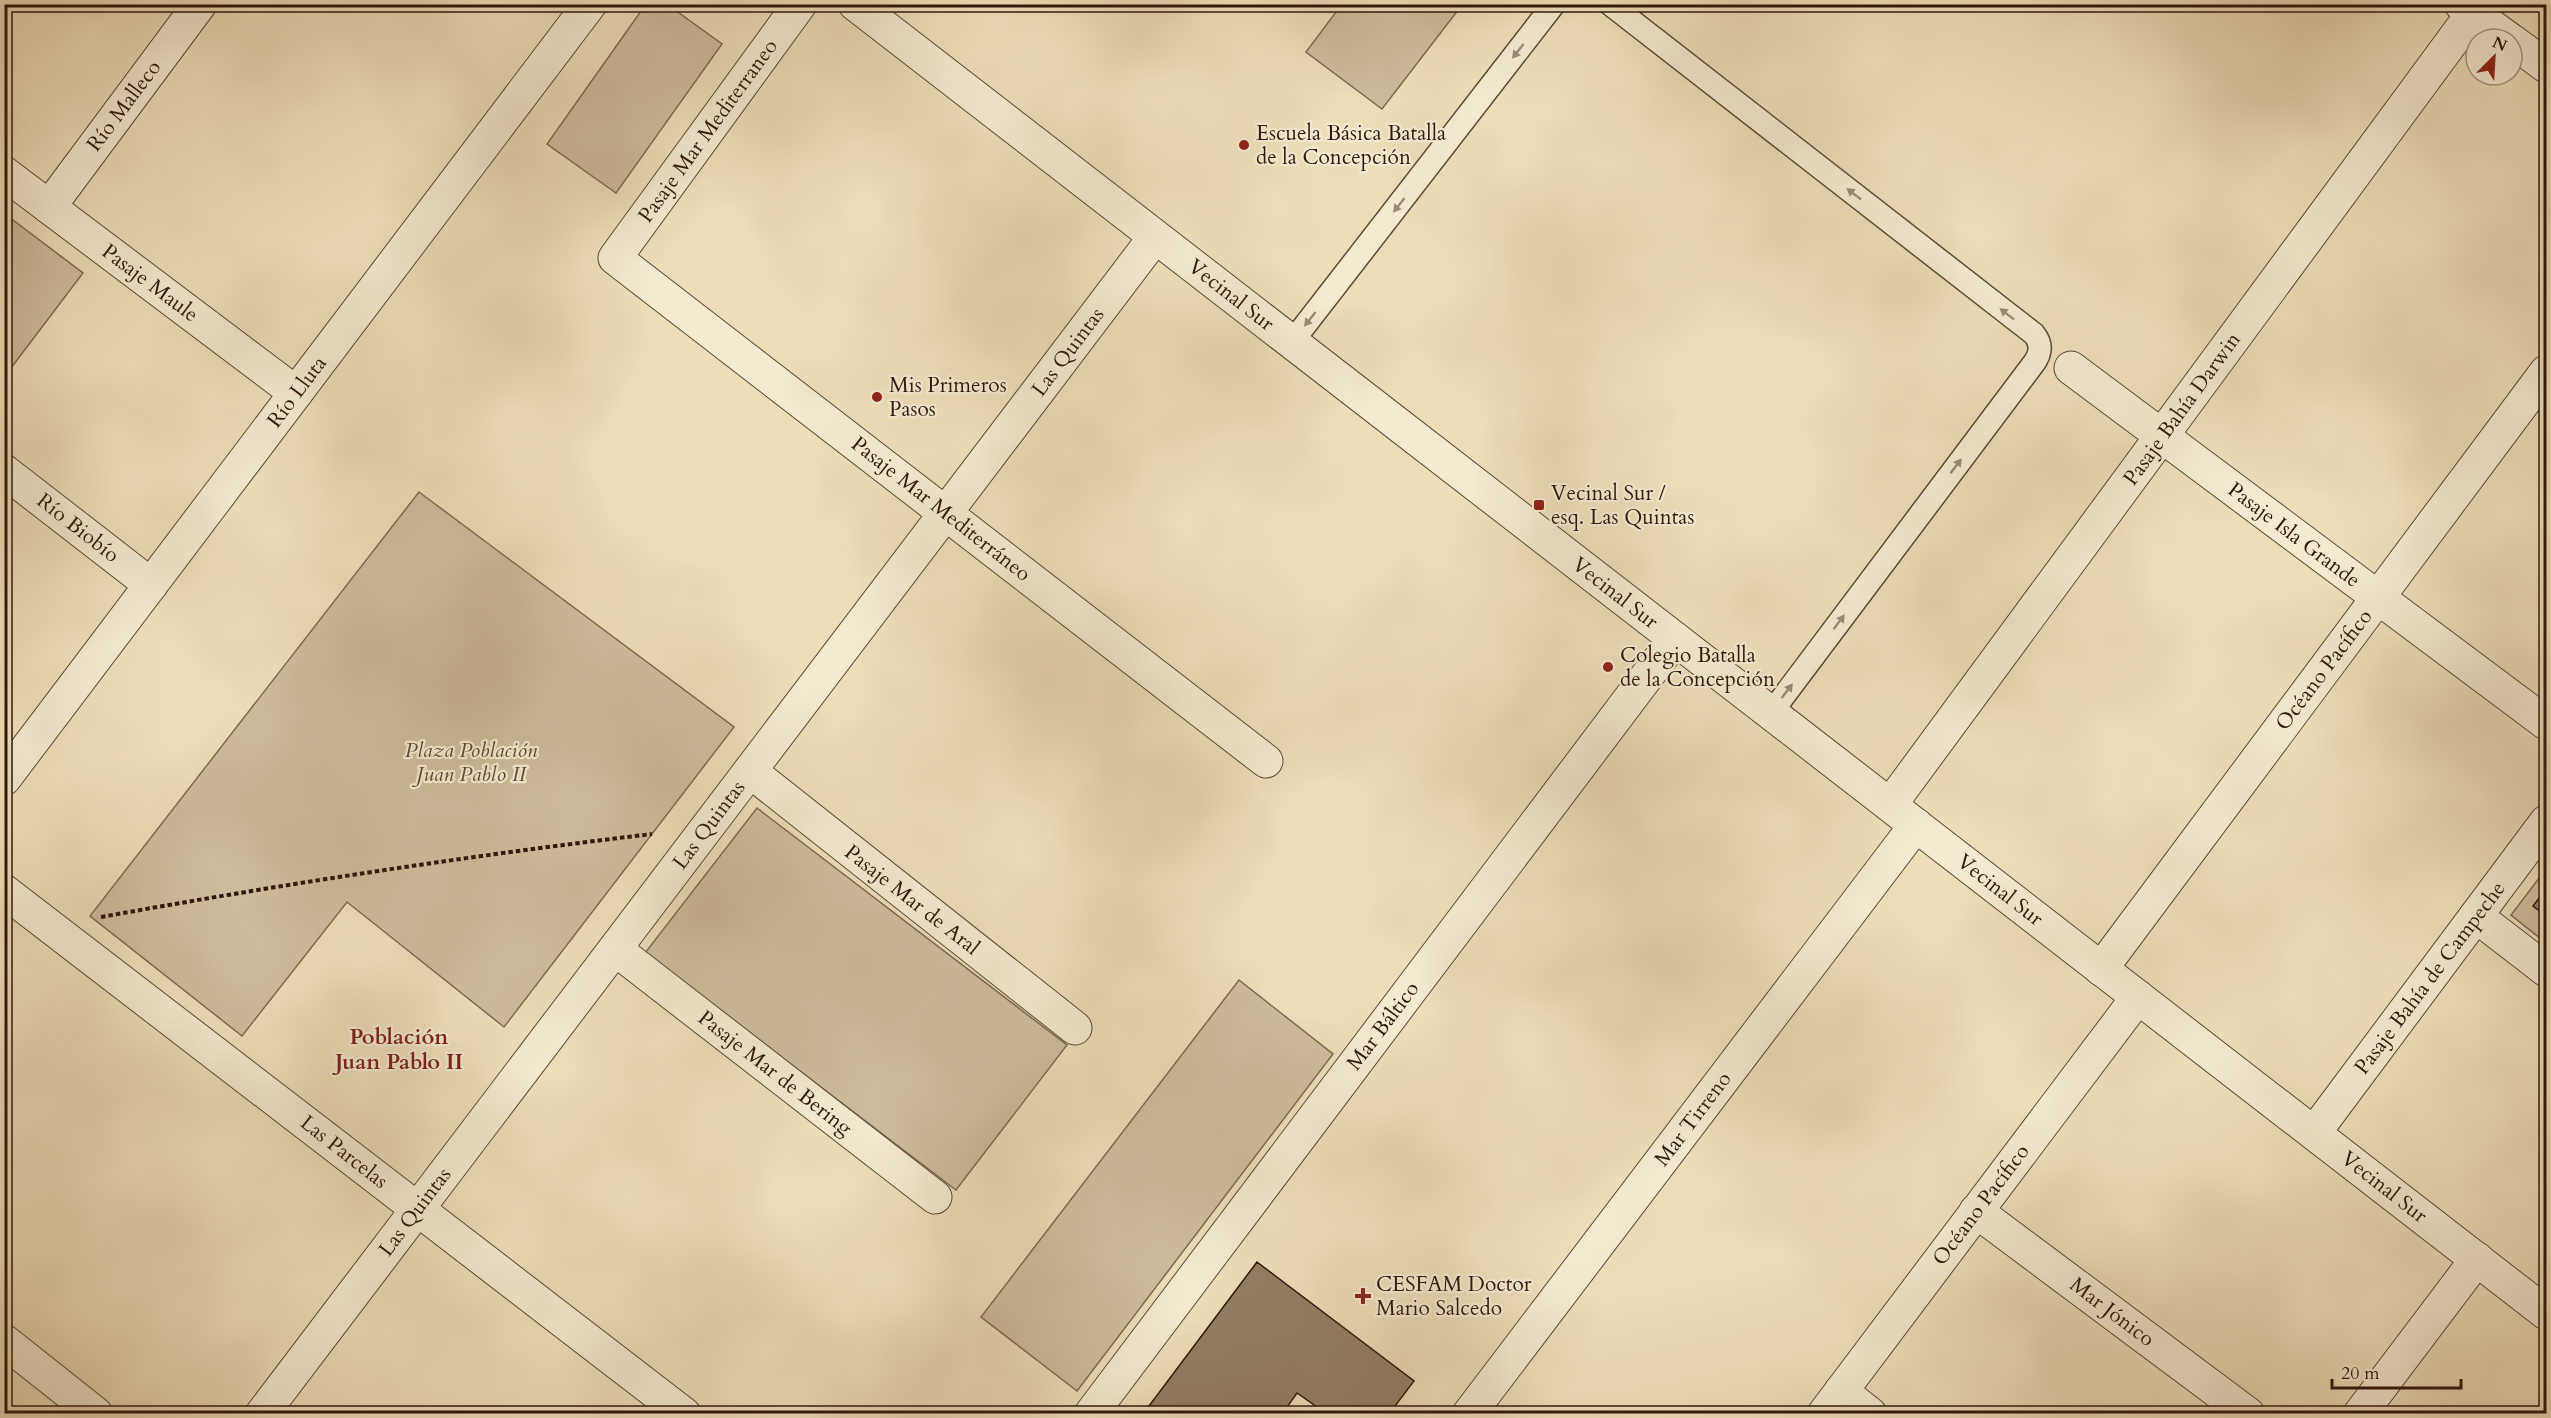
<svg xmlns="http://www.w3.org/2000/svg" width="2551" height="1418" font-family="Cardo,serif">
<style>
.green{fill:#cdbc9b;stroke:#7e6a54;stroke-width:1.5}
.building{fill:#927e65;stroke:#2f170c;stroke-width:1.5}
.lines{fill:none;stroke-linecap:round;stroke-linejoin:round}
.service-casing{stroke:#5e4937;stroke-width:25}
.minor-casing{stroke:#5e4937;stroke-width:35}
.path{stroke:#2f170c;stroke-width:4;stroke-dasharray:4.5 3;stroke-linecap:butt}
.service{stroke:#f3ead1;stroke-width:22}
.minor{stroke:#f3ead1;stroke-width:33}
.oneway{fill:#9b8b78}
.poi-dot{fill:#8f2418;stroke:#f3ead1;stroke-width:2}
.labels{text-anchor:middle;dominant-baseline:central;stroke-width:4.5;stroke-linejoin:round;paint-order:stroke}
.street-label{font-size:21px;fill:#2f170c;stroke:#f3ead1}
.poi-label{font-size:21px;fill:#2f170c;stroke:#f3ead1;text-anchor:start}
.park-label{font-size:21px;font-style:italic;fill:#5e4937;stroke:#f3ead1}
.neighbourhood-label{font-size:22px;font-weight:bold;fill:#7a1f14;stroke:#f3ead1}
</style>
<rect width="100%" height="100%" fill="#eddeb8"/>
<filter id="stains"><feTurbulence type="fractalNoise" baseFrequency=".00333" numOctaves="4"/><feColorMatrix values="0 0 0 0 .2 0 0 0 0 .09 0 0 0 0 .02 0 0 0 .5 -.17"/></filter>
<radialGradient id="worn" r=".72"><stop offset=".6" stop-color="#630" stop-opacity="0"/><stop offset="1" stop-color="#630" stop-opacity=".3"/></radialGradient>
<g class="green">
<polygon points="646,4 668,5 722,44 616,193 547,144"/>
<polygon points="1342,4 1462,4 1462,5 1382,109 1306,52"/>
<polygon points="5,214 83,273 5,376 4,376"/>
<polygon points="419,492 734,727 504,1027 347,902 242,1036 90,916"/>
<polygon points="757,808 1067,1045 956,1190 645,953"/>
<polygon points="2546,869 2546,943 2511,915"/>
<polygon points="1239,980 1333,1054 1077,1391 981,1317"/>
</g>
<g class="building">
<polygon points="2546,889 2546,916 2533,906"/>
<polygon points="1257,1262 1414,1381 1389,1414 1327,1414 1297,1393 1282,1414 1143,1414"/>
</g>
<g class="lines">
<g class="service-casing">
<g id="service">
<path d="M1610 4 2034 334C2042 344 2041 353 2034 363L1771 713"/>
<polyline points="1292,342 1554,4"/>
</g>
</g>
<g class="minor-casing">
<g id="minor">
<polyline points="800,4 615,258 1266,761"/>
<polyline points="855,4 2546,1313"/>
<polyline points="2461,4 2509,39"/>
<polyline points="2512,41 2546,66"/>
<polyline points="4,173 296,393"/>
<polyline points="49,207 200,4"/>
<polyline points="2071,368 2546,723"/>
<polyline points="4,471 151,585"/>
<polyline points="750,771 1075,1028"/>
<polyline points="4,779 590,4"/>
<polyline points="1890,805 2473,13"/>
<polyline points="4,891 684,1414"/>
<polyline points="2476,916 2546,970"/>
<polyline points="615,949 935,1197"/>
<polyline points="2101,969 2546,372"/>
<polyline points="2314,1133 2546,822"/>
<polyline points="1976,1211 2248,1414"/>
<polyline points="4,1341 96,1414"/>
<polyline points="1841,1391 1870,1414"/>
<polyline points="262,1414 1155,237"/>
<polyline points="1091,1414 1675,639"/>
<polyline points="1469,1414 1916,825"/>
<polyline points="1824,1414 2138,997"/>
<polyline points="2360,1414 2477,1259"/>
</g>
</g>
<path class="path" d="M101 917C284 884 467 856 652 834"/>
<use href="#service" class="service"/>
<use href="#minor" class="minor"/>
</g>
<defs><path id="oneway-solid" d="M-6-.8H1V-3.2L6.5 0L1 3.2V.8H-6Z" transform="scale(1.5)"/></defs>
<g class="oneway">
<use href="#oneway-solid" transform="translate(1518 51) rotate(128)"/>
<use href="#oneway-solid" transform="translate(1854 194) rotate(-142)"/>
<use href="#oneway-solid" transform="translate(1399 205) rotate(128)"/>
<use href="#oneway-solid" transform="translate(2007 314) rotate(-142)"/>
<use href="#oneway-solid" transform="translate(1310 319) rotate(128)"/>
<use href="#oneway-solid" transform="translate(1956 466) rotate(-53)"/>
<use href="#oneway-solid" transform="translate(1839 622) rotate(-53)"/>
<use href="#oneway-solid" transform="translate(1787 691) rotate(-53)"/>
</g>
<g class="poi-dot">
<circle cx="1244" cy="145" r="6"/>
<circle cx="877" cy="397" r="6"/>
<rect x="1533" y="499" width="12" height="12" rx="3"/>
<circle cx="1608" cy="667" r="6"/>
<path d="M1360 1287h6v6h6v6h-6v6h-6v-6h-6v-6h6z"/>
</g>
<g class="labels">
<g class="street-label">
<text transform="translate(124 106) rotate(-53)">Río Malleco</text>
<text transform="translate(708 131) rotate(-54)">Pasaje Mar Mediterraneo</text>
<text transform="translate(150 283) rotate(37)">Pasaje Maule</text>
<text transform="translate(1231 295) rotate(38)">Vecinal Sur</text>
<text transform="translate(1068 352) rotate(-53)">Las Quintas</text>
<text transform="translate(297 392) rotate(-53)">Río Lluta</text>
<text transform="translate(2182 409) rotate(-54)">Pasaje Bahía Darwin</text>
<text transform="translate(941 509) rotate(38)">Pasaje Mar Mediterráneo</text>
<text transform="translate(78 528) rotate(38)">Río Biobío</text>
<text transform="translate(2294 535) rotate(37)">Pasaje Isla Grande</text>
<text transform="translate(1615 593) rotate(38)">Vecinal Sur</text>
<text transform="translate(2324 670) rotate(-53)">Océano Pacífico</text>
<text transform="translate(709 825) rotate(-53)">Las Quintas</text>
<text transform="translate(2000 890) rotate(38)">Vecinal Sur</text>
<text transform="translate(912 900) rotate(38)">Pasaje Mar de Aral</text>
<text transform="translate(2430 978) rotate(-53)">Pasaje Bahía de Campeche</text>
<text transform="translate(1383 1026) rotate(-53)">Mar Báltico</text>
<text transform="translate(775 1073) rotate(38)">Pasaje Mar de Bering</text>
<text transform="translate(1693 1119) rotate(-53)">Mar Tirreno</text>
<text transform="translate(344 1152) rotate(38)">Las Parcelas</text>
<text transform="translate(2384 1187) rotate(38)">Vecinal Sur</text>
<text transform="translate(1981 1205) rotate(-53)">Océano Pacífico</text>
<text transform="translate(415 1212) rotate(-53)">Las Quintas</text>
<text transform="translate(2112 1312) rotate(37)">Mar Jónico</text>
</g>
<g class="poi-label">
<text x="1256" y="133">Escuela Básica Batalla<tspan x="1256" dy="24">de la Concepción</tspan></text>
<text x="889" y="385">Mis Primeros<tspan x="889" dy="24">Pasos</tspan></text>
<text x="1551" y="493">Vecinal Sur /<tspan x="1551" dy="24">esq. Las Quintas</tspan></text>
<text x="1620" y="655">Colegio Batalla<tspan x="1620" dy="24">de la Concepción</tspan></text>
<text x="1376" y="1284">CESFAM Doctor<tspan x="1376" dy="24">Mario Salcedo</tspan></text>
</g>
<g class="park-label">
<text x="471" y="750">Plaza Población<tspan x="471" dy="24">Juan Pablo II</tspan></text>
</g>
<g class="neighbourhood-label">
<text x="399" y="1037">Población<tspan x="399" dy="25">Juan Pablo II</tspan></text>
</g>
</g>
<rect width="2551" height="1418" fill="none" stroke="#eddeb8" stroke-width="24"/>
<rect x="6" y="6" width="2539" height="1406" fill="none" stroke="#2f170c" stroke-width="3"/>
<rect x="12" y="12" width="2527" height="1394" fill="none" stroke="#2f170c" stroke-width="1.5"/>
<g transform="translate(2494 57) rotate(24)"><circle r="28" fill="#f3ead1" stroke="#a59682" stroke-width="1.5"/>
<path d="M0-4.5L10 22L0 15L-10 22Z" fill="#8f2418"/>
<text y="-9" font-size="16" font-weight="bold" text-anchor="middle" fill="#2f170c">N</text>
</g>
<path d="M2332 1379v9h129v-9" fill="none" stroke="#2f170c" stroke-width="3"/>
<text x="2341" y="1379" font-size="18" fill="#2f170c" stroke="#f3ead1" stroke-width="4.5" paint-order="stroke">20 m</text>
<rect width="100%" height="100%" filter="url(#stains)"/>
<rect width="100%" height="100%" fill="url(#worn)"/>
</svg>
